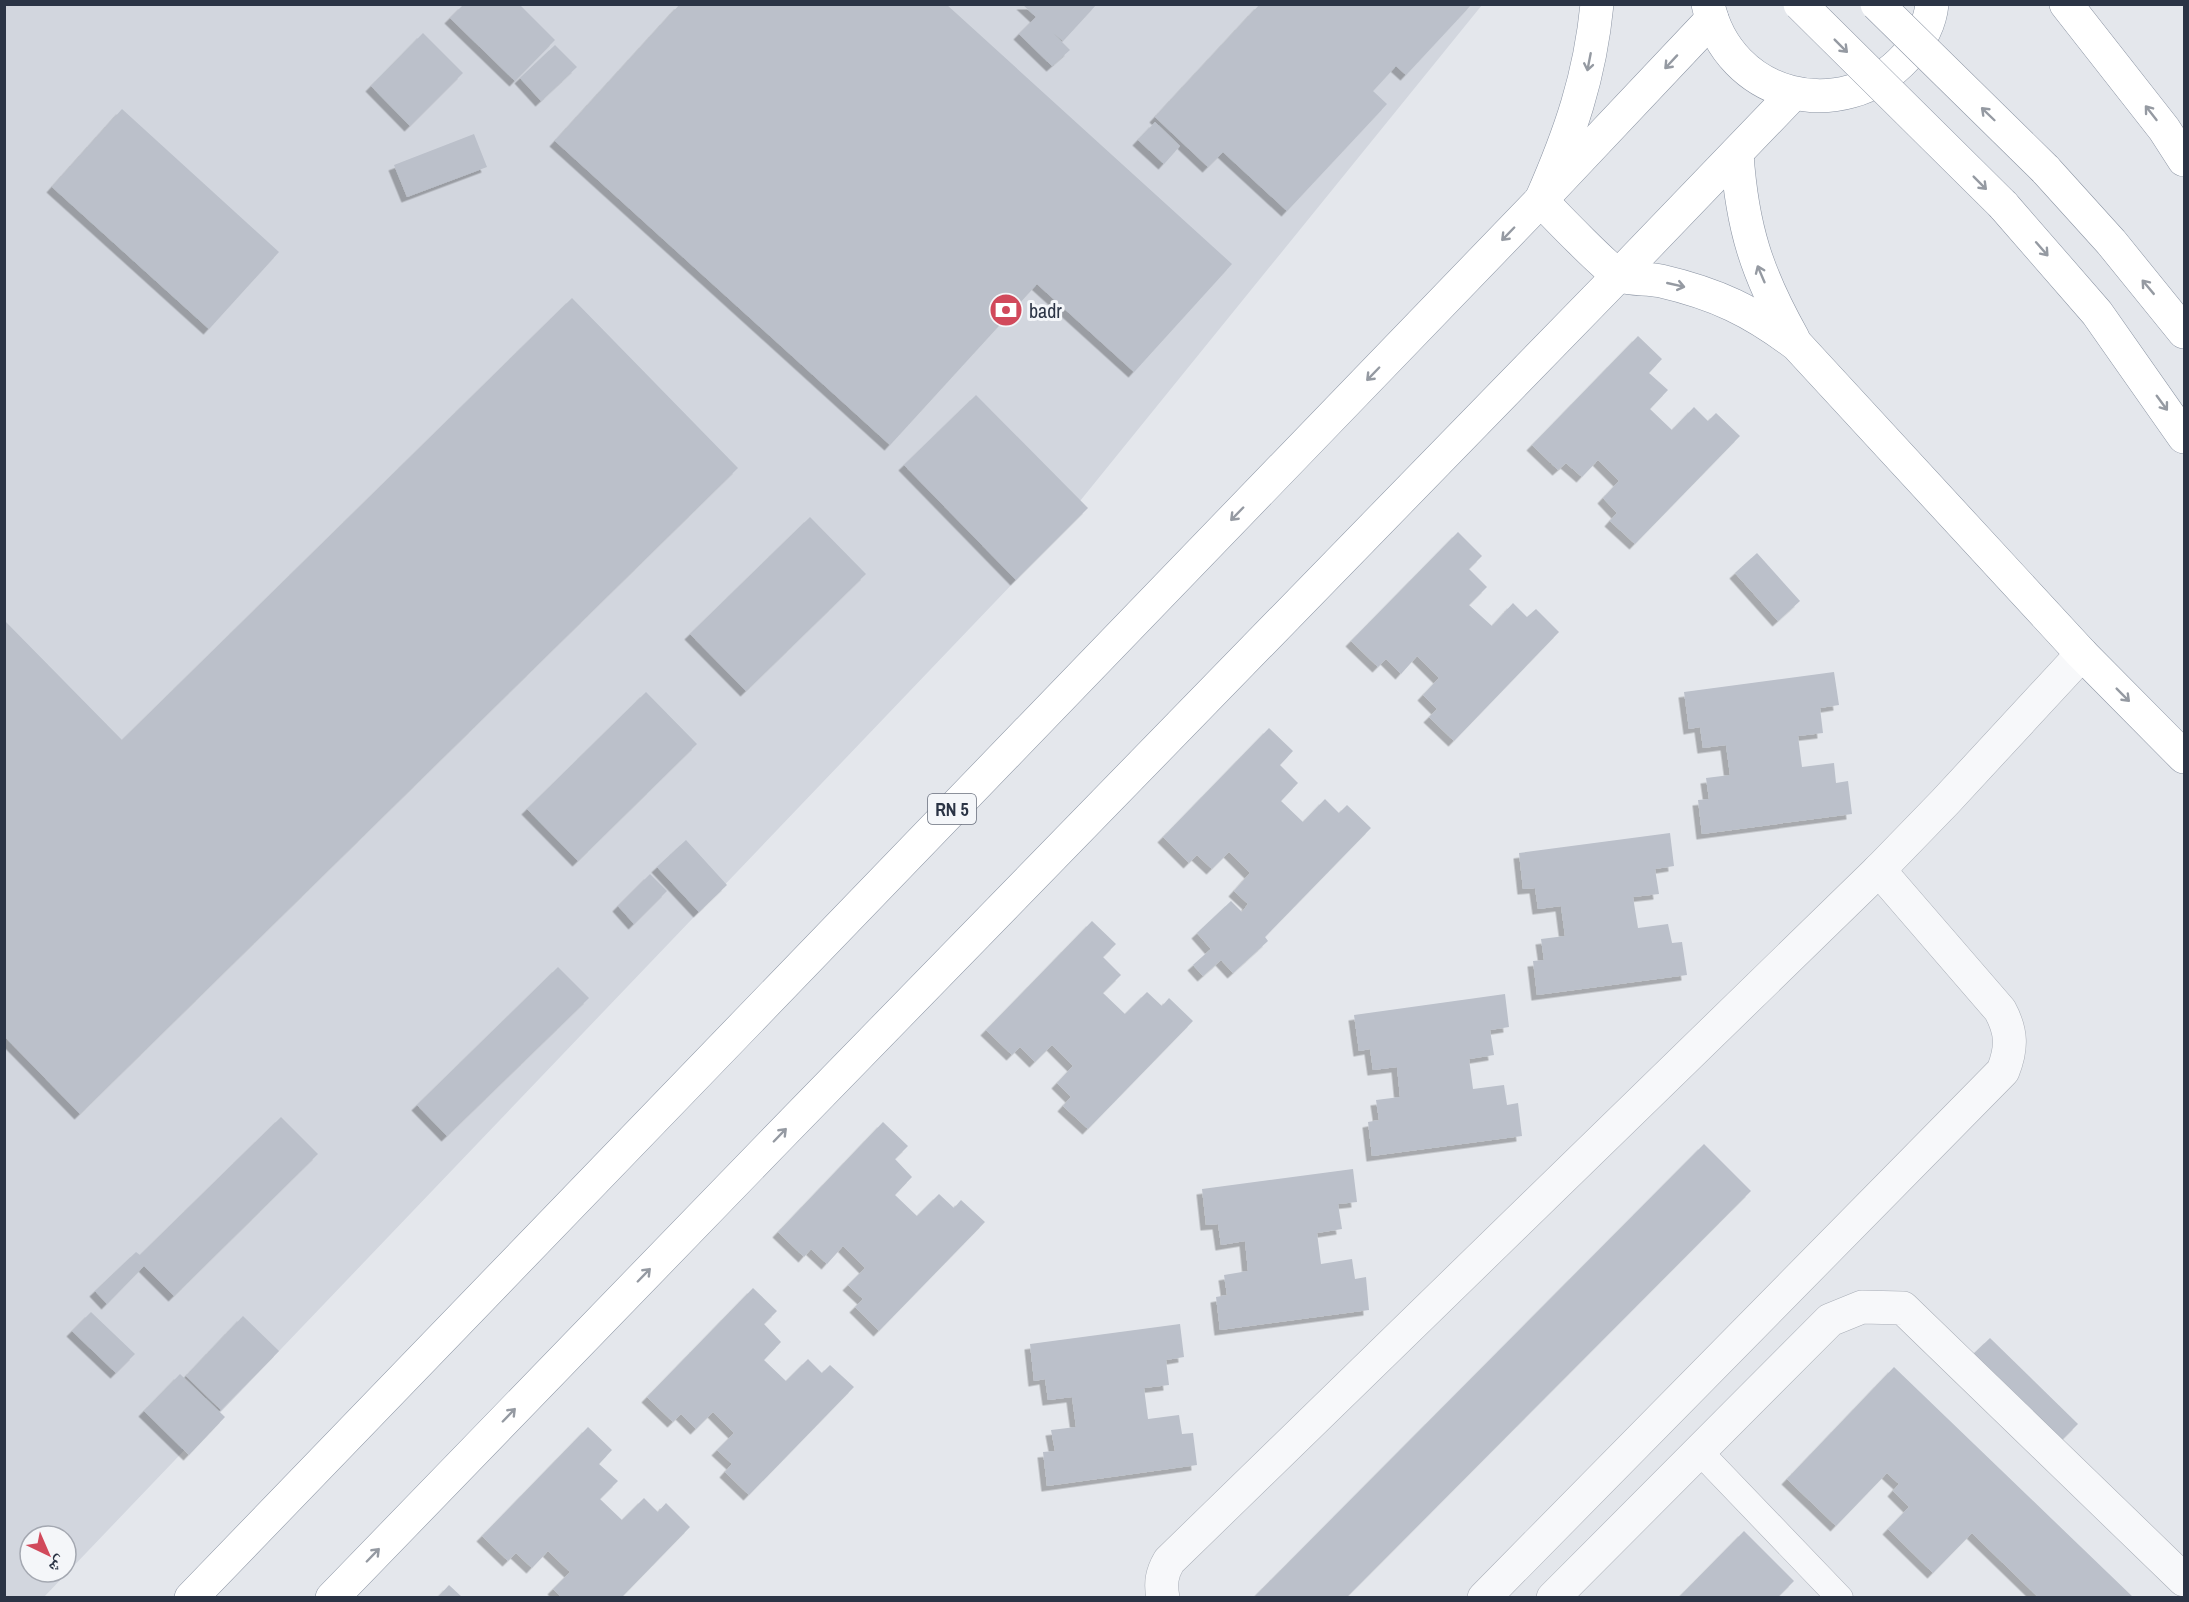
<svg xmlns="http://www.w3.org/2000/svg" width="2189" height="1602" font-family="'Archivo Narrow','Noto Naskh Arabic',sans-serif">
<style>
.built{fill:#d2d6de;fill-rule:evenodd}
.building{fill:#bbc0ca;filter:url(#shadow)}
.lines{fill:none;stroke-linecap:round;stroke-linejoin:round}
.service-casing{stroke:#a9aeb7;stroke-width:27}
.minor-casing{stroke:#a9aeb7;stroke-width:34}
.trunk-casing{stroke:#8b94a3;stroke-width:34}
.service{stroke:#f7f8fa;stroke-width:26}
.minor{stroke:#f7f8fa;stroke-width:33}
.trunk{stroke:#fff;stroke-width:33}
.trunk-bridge-casing{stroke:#8b94a3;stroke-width:34;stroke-linecap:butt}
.trunk-bridge{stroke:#fff;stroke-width:33}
.oneway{stroke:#959aa2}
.labels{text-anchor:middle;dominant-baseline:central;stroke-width:6;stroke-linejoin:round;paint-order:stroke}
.shield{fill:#f4f6f9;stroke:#676e7b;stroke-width:1.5}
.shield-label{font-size:18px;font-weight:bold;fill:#2b3445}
.poi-label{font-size:20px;fill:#2b3445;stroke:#f4f6f9;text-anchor:start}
</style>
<defs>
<filter id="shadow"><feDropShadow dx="-5.5" dy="5.5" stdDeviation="0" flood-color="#0004"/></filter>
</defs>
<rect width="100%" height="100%" fill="#e4e7ec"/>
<path class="built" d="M5 5H1482L1016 580 44 1597 5 1598ZM30 1536H66V1572H30Z"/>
<g class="building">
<polygon points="464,4 519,4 555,40 515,81 450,18"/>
<polygon points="680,4 946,4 1232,264 1134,372 1037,284 890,445 555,141"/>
<polygon points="1022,4 1097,4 1063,41 1053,33 1070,50 1052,66 1019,34 1036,17"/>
<polygon points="1260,4 1472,4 1406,75 1396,66 1373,91 1387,104 1287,211 1223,152 1208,167 1155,117"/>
<polygon points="423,33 463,73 410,126 371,86"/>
<polygon points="555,45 577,67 541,101 520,78"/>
<polygon points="122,109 279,252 209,329 52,187"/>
<polygon points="1155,122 1180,146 1164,164 1138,140"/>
<polygon points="474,134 487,167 407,197 394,165"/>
<polygon points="572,298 738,468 80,1114 4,1036 4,620 122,740"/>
<polygon points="1638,336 1662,359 1649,373 1668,390 1650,409 1672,430 1694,407 1708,421 1716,413 1740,436 1635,544 1610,521 1617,513 1603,498 1619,481 1598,460 1582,477 1566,463 1558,470 1532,445"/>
<polygon points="976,395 1088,508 1016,580 904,465"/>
<polygon points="810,517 866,574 746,691 690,634"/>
<polygon points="1458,532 1482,556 1469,569 1487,587 1469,605 1492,626 1513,603 1527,617 1536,609 1559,632 1454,741 1429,717 1437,709 1423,695 1439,678 1417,656 1401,674 1386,659 1378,667 1351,641"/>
<polygon points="1757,553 1800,601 1778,621 1735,573"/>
<polygon points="1834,672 1839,705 1820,708 1823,733 1798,736 1802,767 1834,763 1836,783 1848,781 1852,814 1702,834 1698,800 1709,799 1706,778 1730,775 1726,745 1703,748 1700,727 1689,729 1684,692"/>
<polygon points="646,692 697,744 578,861 527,809"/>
<polygon points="1269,728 1293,751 1280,765 1298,783 1281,801 1303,822 1325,799 1339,813 1347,805 1371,828 1265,937 1268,941 1233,973 1221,960 1203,976 1193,965 1211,949 1197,933 1231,901 1242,912 1248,904 1234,891 1250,873 1229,852 1212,869 1197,855 1189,863 1163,837"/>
<polygon points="1670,833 1674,866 1655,869 1659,894 1633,897 1638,928 1668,924 1672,943 1682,942 1687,975 1537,995 1533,961 1544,960 1541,939 1565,936 1561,906 1538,909 1535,888 1523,889 1519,853"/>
<polygon points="686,840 727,885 699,912 657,867"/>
<polygon points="650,874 667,891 634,924 618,906"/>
<polygon points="1092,921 1116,944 1103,957 1121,975 1103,993 1125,1014 1147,992 1162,1006 1169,998 1193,1021 1088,1129 1063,1106 1071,1097 1057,1083 1073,1066 1052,1045 1035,1062 1020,1047 1012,1055 986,1030"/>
<polygon points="558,967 589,998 447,1136 417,1105"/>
<polygon points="1505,994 1509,1027 1490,1030 1494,1055 1469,1059 1473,1089 1504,1085 1507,1105 1518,1103 1522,1136 1372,1156 1368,1122 1379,1120 1376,1100 1400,1097 1397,1067 1373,1070 1370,1049 1359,1051 1354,1015"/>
<polygon points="281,1117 318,1154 174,1296 144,1266 107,1304 95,1291 136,1252 140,1255"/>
<polygon points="883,1122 908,1146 895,1159 912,1177 895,1195 917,1216 939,1194 954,1208 961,1200 985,1222 879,1331 855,1307 863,1299 848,1285 865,1268 843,1246 827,1264 811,1249 804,1257 778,1232"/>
<polygon points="1704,1144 1751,1191 1346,1598 1253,1598"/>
<polygon points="1353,1169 1357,1202 1338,1204 1342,1229 1317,1233 1321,1264 1352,1259 1355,1279 1366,1277 1369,1310 1220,1330 1216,1297 1227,1295 1224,1275 1248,1271 1245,1241 1221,1245 1218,1224 1206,1225 1202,1189"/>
<polygon points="753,1288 777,1311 764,1324 781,1342 764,1360 786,1381 808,1359 822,1373 830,1365 854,1387 749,1495 725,1472 732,1464 717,1450 734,1433 713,1412 696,1429 681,1414 673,1422 647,1397"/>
<polygon points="91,1312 135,1354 116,1373 72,1331"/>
<polygon points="243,1316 279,1351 221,1410 186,1376"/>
<polygon points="1180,1324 1184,1357 1166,1360 1169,1385 1144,1388 1148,1419 1179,1415 1182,1434 1193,1433 1197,1465 1047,1486 1043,1452 1055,1451 1051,1430 1076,1427 1072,1397 1048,1400 1045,1379 1034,1381 1030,1344"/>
<polygon points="1990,1338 2078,1424 2057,1445 1969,1358"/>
<polygon points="1894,1367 2134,1598 2039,1598 1972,1533 1933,1573 1888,1529 1909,1507 1893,1491 1899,1484 1887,1473 1836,1526 1787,1479"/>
<polygon points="180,1374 225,1417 189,1455 144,1411"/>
<polygon points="588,1427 612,1450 599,1464 618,1481 600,1499 622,1520 644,1498 658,1512 666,1503 690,1527 621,1598 562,1598 553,1589 570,1572 548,1551 532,1568 516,1553 508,1561 482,1536"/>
<polygon points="1744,1531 1794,1581 1779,1596 1781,1598 1678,1598"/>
<polygon points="449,1585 463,1598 437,1598"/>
</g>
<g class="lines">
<g class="service-casing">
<polyline id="service" points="1699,1451 1840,1598"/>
</g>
<g class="minor-casing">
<g id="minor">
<path d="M1163 1598C1160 1583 1162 1573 1169 1561L1879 870 1945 802 2082 654"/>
<path d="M1484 1598 2003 1071C2012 1048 2012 1032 2000 1010L1879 870"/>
<polyline points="1553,1598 1830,1320 1862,1307 1903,1308 2184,1580"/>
</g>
</g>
<g class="trunk-casing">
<g id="trunk">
<path d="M1597 4C1590 77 1570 134 1541 200 1552 212 1611 273 1620 276 1633 280 1648 278 1661 281 1717 294 1752 311 1797 345L2082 654 2184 757"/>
<path d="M1708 4C1728 98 1842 127 1906 57 1919 43 1930 24 1932 4"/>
<polyline points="2066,4 2164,129 2184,160"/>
<path d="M1737 154C1742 228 1757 274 1793 338"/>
<polyline points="2045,169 2111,242 2184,332"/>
<polyline points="2003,205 2097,313 2184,437"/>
<polyline points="191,1598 1541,200 1712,19"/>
<polyline points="332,1598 770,1146 1618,276 1793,94"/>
</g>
</g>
<use href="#service" class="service"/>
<use href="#minor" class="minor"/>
<use href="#trunk" class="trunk"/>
<g class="trunk-bridge-casing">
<g id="trunk-bridge">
<polyline points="1800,4 2003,205"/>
<polyline points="1877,4 2045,169"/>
</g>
</g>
<use href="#trunk-bridge" class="trunk-bridge"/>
</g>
<defs><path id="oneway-shaft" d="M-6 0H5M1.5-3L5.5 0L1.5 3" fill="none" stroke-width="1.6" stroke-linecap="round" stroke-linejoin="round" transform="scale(1.5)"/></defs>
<g class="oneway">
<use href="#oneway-shaft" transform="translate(1841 46) rotate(45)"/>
<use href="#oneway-shaft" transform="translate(1589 62) rotate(101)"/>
<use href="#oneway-shaft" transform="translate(1671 62) rotate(133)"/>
<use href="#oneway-shaft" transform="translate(2151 113) rotate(-128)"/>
<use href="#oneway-shaft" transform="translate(1988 114) rotate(-136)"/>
<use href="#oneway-shaft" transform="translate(1980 183) rotate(45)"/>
<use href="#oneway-shaft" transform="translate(1508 234) rotate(134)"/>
<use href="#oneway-shaft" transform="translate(2042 249) rotate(49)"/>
<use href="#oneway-shaft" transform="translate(1761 274) rotate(-113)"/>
<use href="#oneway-shaft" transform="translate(1676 285) rotate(13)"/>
<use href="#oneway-shaft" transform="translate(2148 287) rotate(-130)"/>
<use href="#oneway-shaft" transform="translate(1373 374) rotate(134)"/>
<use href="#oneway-shaft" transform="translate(2162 403) rotate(54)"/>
<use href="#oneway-shaft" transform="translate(1237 514) rotate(134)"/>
<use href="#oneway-shaft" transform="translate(2123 695) rotate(45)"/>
<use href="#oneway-shaft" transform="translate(780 1135) rotate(-46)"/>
<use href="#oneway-shaft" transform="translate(644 1275) rotate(-46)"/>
<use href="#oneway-shaft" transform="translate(509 1415) rotate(-46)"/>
<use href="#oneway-shaft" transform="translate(373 1555) rotate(-46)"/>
</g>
<defs>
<g id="bank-disc" transform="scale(1.725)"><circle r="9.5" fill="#d1495b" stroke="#f4f6f9"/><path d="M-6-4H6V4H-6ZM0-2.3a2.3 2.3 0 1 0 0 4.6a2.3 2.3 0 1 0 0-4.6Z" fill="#fff"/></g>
</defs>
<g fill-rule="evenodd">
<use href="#bank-disc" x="1006" y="310"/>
</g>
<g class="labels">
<rect class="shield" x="928" y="794" width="48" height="30" rx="4.5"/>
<g class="shield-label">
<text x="952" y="809">RN 5</text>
</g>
<g class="poi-label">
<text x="1029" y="310">badr</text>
</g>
</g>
<rect width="2189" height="1602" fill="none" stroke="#2b3445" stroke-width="12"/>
<g transform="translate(48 1554) rotate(136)"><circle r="28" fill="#f4f6f9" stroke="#a4a8b1" stroke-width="1.5"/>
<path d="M0-4.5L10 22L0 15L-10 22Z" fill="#d1495b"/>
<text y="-9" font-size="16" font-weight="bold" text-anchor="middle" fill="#2b3445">ش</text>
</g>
</svg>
